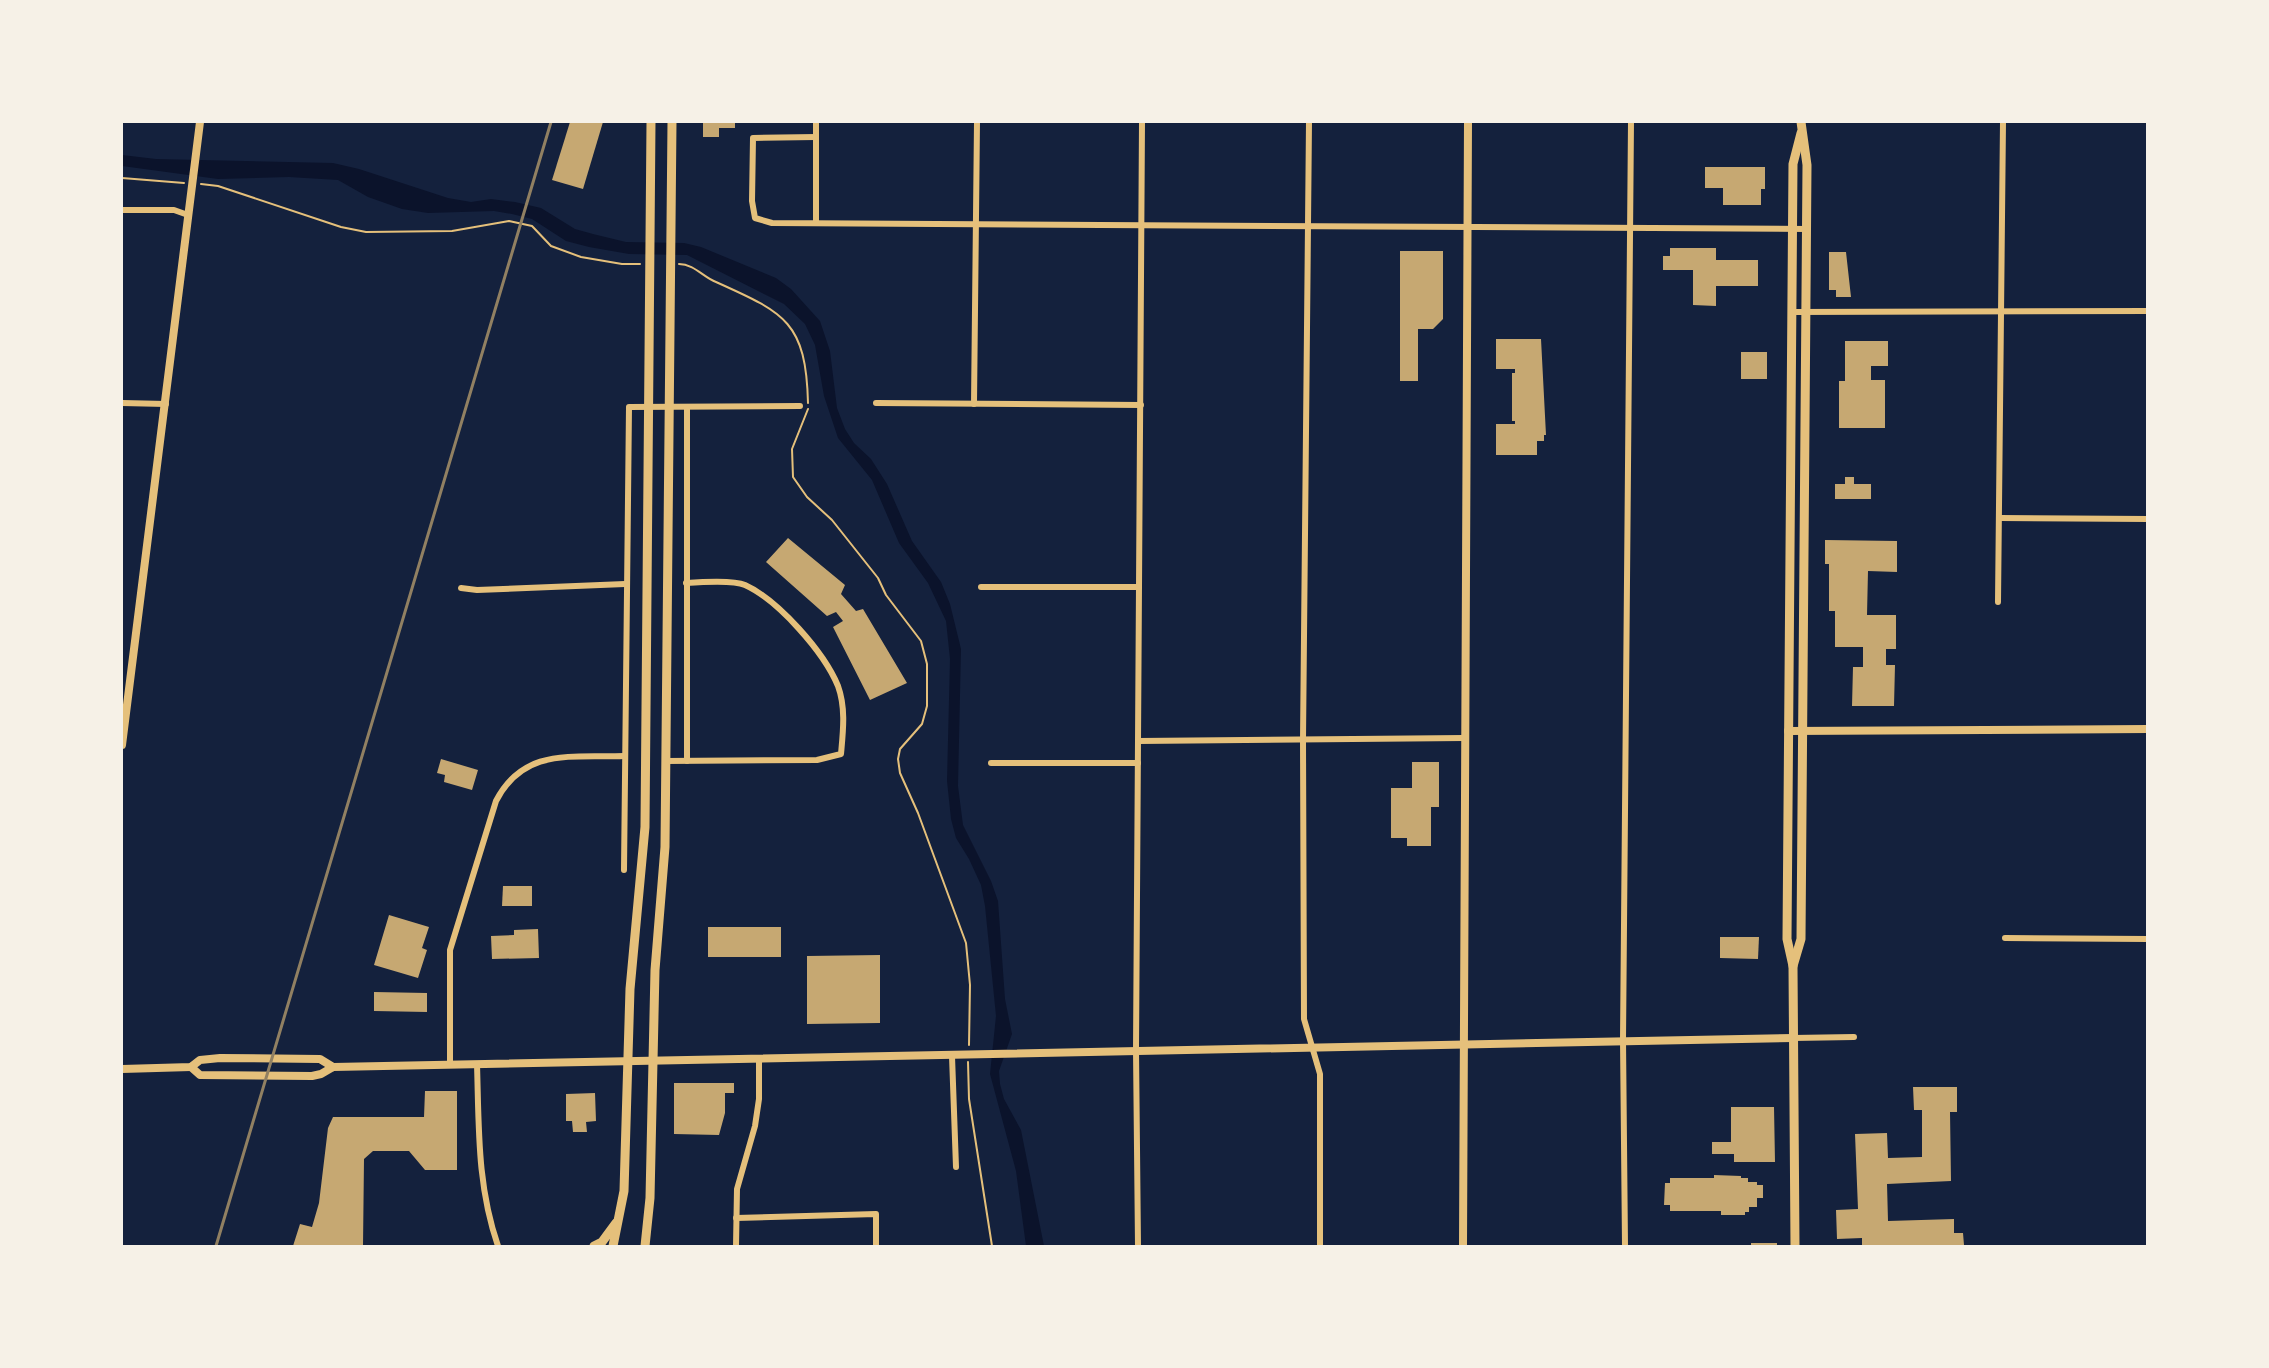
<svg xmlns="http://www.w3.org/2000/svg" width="2269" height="1368" font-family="Barlow,sans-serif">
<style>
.water{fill:#0b132b}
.building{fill:#c6a872}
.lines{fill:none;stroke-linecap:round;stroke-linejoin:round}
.path{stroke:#e5c07b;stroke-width:2}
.minor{stroke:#e5c07b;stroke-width:6}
.tertiary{stroke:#e5c07b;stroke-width:8}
.secondary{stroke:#e5c07b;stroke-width:8}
.primary{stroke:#e5c07b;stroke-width:9}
.rail{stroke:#918062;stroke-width:3}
</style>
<rect width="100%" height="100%" fill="#14213d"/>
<polygon class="water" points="122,155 156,159 333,163 359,169 448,198 471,202 491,199 515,202 541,208 575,229 593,234 626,242 684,243 701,247 776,278 791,289 820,321 830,351 837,408 845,429 854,443 871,459 887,484 912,541 941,582 950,604 961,649 958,786 963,825 991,881 998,901 1005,999 1012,1034 999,1071 1000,1084 1004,1099 1021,1130 1044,1246 1026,1246 1016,1171 990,1074 996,1016 985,906 981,885 969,859 956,838 951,819 947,781 950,659 946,621 928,583 899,543 872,480 838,438 824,396 815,345 805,324 784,304 687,255 629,254 589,247 566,241 532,219 512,214 494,211 428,213 402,209 368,197 338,180 289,177 218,179 122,166"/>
<g class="building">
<polygon points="570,122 603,122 583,189 552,180"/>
<polygon points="703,122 735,122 735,128 719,128 719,137 703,137"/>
<polygon points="1705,167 1765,167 1765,189 1761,189 1761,205 1723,205 1723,188 1705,188"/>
<polygon points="1670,248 1716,248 1716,260 1758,260 1758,286 1716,286 1716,306 1693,305 1693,270 1663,270 1663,256 1670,256"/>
<polygon points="1400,251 1443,251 1443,319 1433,329 1418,329 1418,381 1400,381"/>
<polygon points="1829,252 1846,252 1851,297 1836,297 1836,290 1829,290"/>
<polygon points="1496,339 1541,339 1546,435 1544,435 1544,441 1537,441 1537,455 1496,455 1496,424 1515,424 1515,421 1512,421 1512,373 1515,373 1515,369 1496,369"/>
<polygon points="1845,341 1888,341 1888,366 1871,366 1871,380 1885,380 1885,428 1839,428 1839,381 1845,381"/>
<rect x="1741" y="352" width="26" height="27"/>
<polygon points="1845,477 1854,477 1854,484 1871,484 1871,499 1835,499 1835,484 1845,484"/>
<polygon points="788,538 845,585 841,594 856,611 863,609 907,683 870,700 833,627 843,621 836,612 827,616 766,562"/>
<polygon points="1825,540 1897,541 1897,572 1868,571 1867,615 1896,615 1896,649 1886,649 1886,665 1895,665 1894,706 1852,706 1853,667 1863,667 1863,647 1835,647 1835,611 1829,611 1829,564 1825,564"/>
<polygon points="441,759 478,770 472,790 444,782 445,775 437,773"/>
<polygon points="1412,762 1439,762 1439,807 1431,807 1431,846 1407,846 1407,838 1391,838 1391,788 1412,788"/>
<polygon points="503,886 532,886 532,906 502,906"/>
<polygon points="389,915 429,927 422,948 427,950 418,978 374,965"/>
<rect x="708" y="927" width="73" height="30"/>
<polygon points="538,929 539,958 492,959 491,936 514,935 514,930"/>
<polygon points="1720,937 1759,937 1758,959 1720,958"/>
<polygon points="880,955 880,1023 807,1024 807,956"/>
<polygon points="374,992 427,993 427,1012 374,1011"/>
<polygon points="674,1083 734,1083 734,1093 725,1093 725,1113 719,1135 674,1134"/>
<polygon points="1913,1087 1957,1087 1957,1112 1950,1112 1951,1181 1887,1184 1888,1221 1954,1219 1954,1233 1963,1233 1964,1245 1862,1246 1862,1238 1837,1239 1836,1210 1858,1209 1855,1134 1887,1133 1888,1158 1922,1157 1922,1110 1914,1110"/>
<polygon points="425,1091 457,1091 457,1170 425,1170 409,1151 373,1151 364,1159 363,1246 293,1246 300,1224 312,1227 319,1203 328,1128 333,1117 424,1117"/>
<polygon points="595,1093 596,1121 586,1122 587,1132 573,1132 572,1121 566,1121 566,1094"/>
<polygon points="1731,1107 1774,1107 1775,1162 1734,1162 1734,1154 1712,1154 1712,1142 1731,1142"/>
<polygon points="1714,1175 1741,1176 1741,1178 1748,1178 1748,1182 1757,1182 1757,1185 1763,1185 1763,1198 1757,1198 1757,1207 1749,1207 1749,1212 1745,1212 1745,1215 1721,1215 1721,1211 1670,1211 1670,1205 1664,1205 1665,1183 1670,1183 1670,1178 1714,1178"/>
<rect x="1751" y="1243" width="26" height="3"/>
</g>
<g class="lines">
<g class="path">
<polyline points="122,178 184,183"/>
<polyline points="201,184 218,186 341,227 366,232 452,231 509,221 532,226 551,246 581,257 622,264 640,264"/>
<path d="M679 264C694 264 703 277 716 282 785 313 806 322 808 403"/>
<polyline points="808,409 792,449 793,477 807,497 832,520 878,578 886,595 921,641 927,664 927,706 922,724 900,749 898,759 900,773 918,813 966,943 970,985 969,1045"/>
<polyline points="968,1062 969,1099 992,1246"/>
</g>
<g class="minor">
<polyline points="1309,122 1303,740 1304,1019 1320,1074 1320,1246"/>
<polyline points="816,137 753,138 752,201 755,218 772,223 1807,229"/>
<polyline points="122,210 174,210 188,215"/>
<polyline points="816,222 816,122"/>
<polyline points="1792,312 2148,311"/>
<polyline points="122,403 166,404"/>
<polyline points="876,403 1141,405"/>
<polyline points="974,404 977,122"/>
<polyline points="2000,518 2148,519"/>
<polyline points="981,587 1139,587"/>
<polyline points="461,588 477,590 625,584"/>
<polyline points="1998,602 2003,122"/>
<polyline points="1138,741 1464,738"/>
<path d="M666 761 817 760 841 754C843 732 846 708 838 686 824 652 778 600 745 585 734 580 700 582 686 583"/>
<polyline points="687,761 687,407"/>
<polyline points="991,763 1138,763"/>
<polyline points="624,870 629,407 800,406"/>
<polyline points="2005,938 2148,939"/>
<polyline points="1793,1038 1854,1037"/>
<polyline points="952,1056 956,1167"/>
<path d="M450 1064V950L496 801C524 747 572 758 624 756"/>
<path d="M477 1064C479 1128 477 1185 498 1246"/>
<polyline points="736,1218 876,1214 876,1246"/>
<polyline points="736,1246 737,1189 755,1126 759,1099 759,1059"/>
<polyline points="1138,1246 1136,1050 1142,122"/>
<polyline points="1625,1246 1623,1040 1631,122"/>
</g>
<g class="tertiary">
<polyline points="1788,731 2148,729"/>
<polyline points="1463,1246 1468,122"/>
</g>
<g class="secondary">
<polyline points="122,745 200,122"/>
<polyline points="191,1067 200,1075 312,1076 321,1074 333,1067 1793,1038"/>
<polyline points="122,1069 191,1067 200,1060 220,1058 320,1059 333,1067"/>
</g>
<g class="primary">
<polyline points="1793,966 1801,939 1807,165 1801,122"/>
<polyline points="594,1246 602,1242 616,1223"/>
<polyline points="613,1246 624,1191 630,989 645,827 651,122"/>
<polyline points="645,1246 650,1198 655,970 665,847 672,122"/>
<polyline points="1795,1246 1793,966 1787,939 1793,164 1801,133"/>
</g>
<polyline class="rail" points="216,1246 551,122"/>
</g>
<rect width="2269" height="1368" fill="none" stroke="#f6f1e7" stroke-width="246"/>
</svg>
